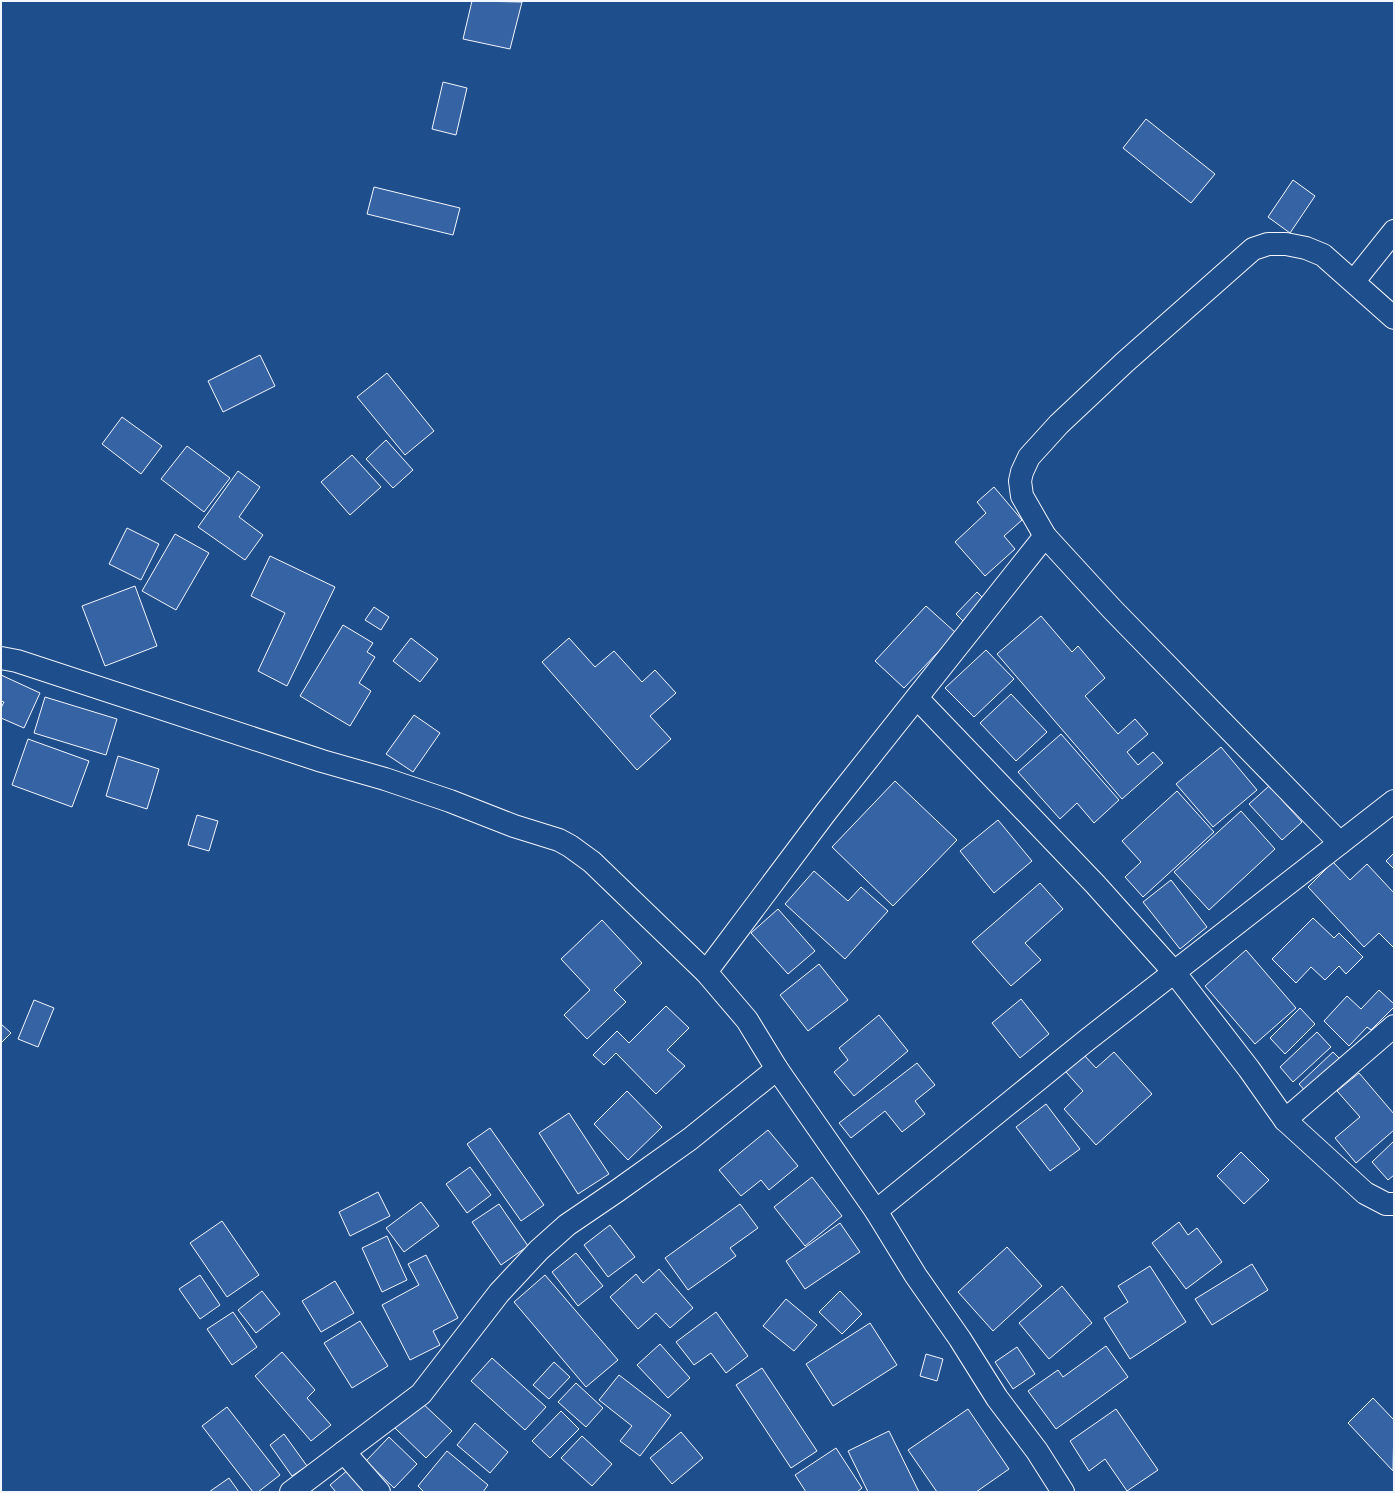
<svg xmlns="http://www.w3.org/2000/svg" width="1395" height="1493" font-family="Helvetica,sans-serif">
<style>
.building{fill:#3563a3;stroke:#f2f6ff}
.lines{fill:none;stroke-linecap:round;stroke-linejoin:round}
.minor-casing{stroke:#f2f6ff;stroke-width:24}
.minor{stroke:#1f4e8c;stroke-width:22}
</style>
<rect width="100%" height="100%" fill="#1f4e8c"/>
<g class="building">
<polygon points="472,1 522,2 510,49 463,39"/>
<polygon points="443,82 467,88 456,135 432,129"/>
<polygon points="1146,119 1215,174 1191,203 1123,148"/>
<polygon points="1293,180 1315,196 1290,233 1268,217"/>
<polygon points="374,187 460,208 453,235 367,214"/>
<polygon points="260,355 275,386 223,412 208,381"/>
<polygon points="387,373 434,431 405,455 357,397"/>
<polygon points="122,417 162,446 141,474 102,444"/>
<polygon points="386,440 413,470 393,488 366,459"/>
<polygon points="187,446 230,478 204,512 161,479"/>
<polygon points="352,455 381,487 350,515 321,482"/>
<polygon points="238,471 260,487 239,517 263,535 245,560 198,527"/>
<polygon points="994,487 1022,520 1004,536 1015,549 985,576 955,542 986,513 977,502"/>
<polygon points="127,528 159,544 141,580 109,564"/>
<polygon points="175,534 209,553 176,610 142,591"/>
<polygon points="270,556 335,587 287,686 258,671 285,613 251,596"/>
<polygon points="135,586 157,646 105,666 82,606"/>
<polygon points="977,592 986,601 965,623 956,614"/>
<polygon points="926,606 956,633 904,688 875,661"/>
<polygon points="374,607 389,617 381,630 365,620"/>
<polygon points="1041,616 1072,652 1078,646 1105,678 1085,696 1118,734 1135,719 1148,734 1127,752 1138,765 1153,752 1163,763 1122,799 997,654"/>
<polygon points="343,625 373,643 367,652 375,657 359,683 371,691 350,726 300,696"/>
<polygon points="411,638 438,659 420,682 393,661"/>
<polygon points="569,638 595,667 614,651 642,682 655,670 676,693 650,716 671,739 637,770 542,662"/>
<polygon points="986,650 1014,679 974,717 945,688"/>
<polygon points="1,675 40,693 24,728 1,718 1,708 4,702 1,701"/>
<polygon points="1011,694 1047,732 1016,761 980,723"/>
<polygon points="45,697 117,719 106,755 34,733"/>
<polygon points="414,715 440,733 413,772 386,754"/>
<polygon points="1061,734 1119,800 1094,823 1077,803 1060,819 1018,772"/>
<polygon points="28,739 89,761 72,807 12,785"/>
<polygon points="1221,747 1257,790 1213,827 1176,784"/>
<polygon points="118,756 159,769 147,809 106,796"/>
<polygon points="895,781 957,840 893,906 832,847"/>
<polygon points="1269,786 1302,822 1282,840 1249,804"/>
<polygon points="1177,791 1214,832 1143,897 1125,877 1141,862 1122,841"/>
<polygon points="1241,811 1275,849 1209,910 1174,872"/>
<polygon points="197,815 218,821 209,851 188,845"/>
<polygon points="998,820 1032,861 994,893 960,851"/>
<polygon points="1394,853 1394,869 1386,861"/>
<polygon points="1333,862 1350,880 1367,864 1394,893 1394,948 1379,933 1364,947 1308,887"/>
<polygon points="814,871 848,901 861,887 888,911 845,959 785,904"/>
<polygon points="1171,880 1207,927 1180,949 1143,902"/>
<polygon points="1040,883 1063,909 1025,943 1041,960 1011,986 972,942"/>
<polygon points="778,909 815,951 788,974 751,933"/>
<polygon points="1313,918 1334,938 1339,933 1363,957 1346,974 1339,966 1325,980 1311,967 1296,983 1272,959"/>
<polygon points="602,920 642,963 614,990 626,1002 587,1039 564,1015 590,990 561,959"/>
<polygon points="1246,950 1296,1008 1255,1044 1205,986"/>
<polygon points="819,964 848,1000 808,1031 780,995"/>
<polygon points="1379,990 1394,1004 1394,1007 1371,1030 1367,1027 1349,1046 1324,1021 1347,996 1361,1009"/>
<polygon points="1021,999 1049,1034 1020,1058 992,1023"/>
<polygon points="34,1000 54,1008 38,1047 18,1039"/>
<polygon points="666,1006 689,1028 667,1050 685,1066 656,1094 616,1053 604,1065 593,1055 617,1031 629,1043"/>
<polygon points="1300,1008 1315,1024 1285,1054 1270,1038"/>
<polygon points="879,1015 908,1051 854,1096 834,1072 848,1060 839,1048"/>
<polygon points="1,1024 11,1033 1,1043"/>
<polygon points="1317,1032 1331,1047 1293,1082 1280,1067"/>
<polygon points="1114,1052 1152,1094 1096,1145 1064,1109 1083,1091 1066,1072 1084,1055 1096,1068"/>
<polygon points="1333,1052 1342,1061 1308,1094 1299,1084"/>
<polygon points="917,1063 935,1085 915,1101 925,1114 902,1132 885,1111 851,1138 839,1123"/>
<polygon points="1359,1073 1394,1114 1394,1130 1356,1163 1335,1138 1360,1117 1337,1091"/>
<polygon points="627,1091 662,1127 628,1160 594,1124"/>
<polygon points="1046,1104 1080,1149 1050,1171 1016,1127"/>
<polygon points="569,1113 609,1174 578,1194 539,1133"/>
<polygon points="490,1128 544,1205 521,1221 467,1144"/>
<polygon points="768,1130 798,1166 769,1190 761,1180 741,1196 719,1170"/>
<polygon points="1394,1141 1394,1175 1388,1180 1372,1162"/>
<polygon points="1241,1152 1269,1180 1244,1204 1217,1176"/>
<polygon points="470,1167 491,1195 467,1213 446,1184"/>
<polygon points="812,1177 842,1216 805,1246 774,1207"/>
<polygon points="378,1192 390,1216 350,1236 339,1212"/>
<polygon points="421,1202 439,1226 404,1252 386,1228"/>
<polygon points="499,1204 528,1246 501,1265 472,1222"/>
<polygon points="740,1204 758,1228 730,1248 736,1256 688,1290 665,1258"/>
<polygon points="222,1221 259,1275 227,1297 190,1243"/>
<polygon points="1179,1222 1188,1235 1197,1228 1222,1262 1186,1289 1152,1243"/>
<polygon points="840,1223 860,1252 805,1289 786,1261"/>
<polygon points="610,1225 635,1257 608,1277 584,1245"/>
<polygon points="387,1236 407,1280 382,1292 362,1248"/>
<polygon points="1007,1247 1042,1286 993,1331 958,1292"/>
<polygon points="576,1253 603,1286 578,1306 552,1272"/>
<polygon points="426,1255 458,1318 433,1331 440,1345 410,1360 382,1305 419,1285 408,1264"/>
<polygon points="1252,1264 1268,1290 1212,1325 1195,1299"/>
<polygon points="1150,1266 1186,1322 1130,1359 1104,1318 1128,1302 1118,1286"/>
<polygon points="659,1269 693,1308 670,1328 656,1313 638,1329 610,1297 636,1274 643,1283"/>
<polygon points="200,1275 220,1305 200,1319 179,1289"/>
<polygon points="545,1275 618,1360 586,1387 514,1302"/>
<polygon points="335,1281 354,1313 321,1332 302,1301"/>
<polygon points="1062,1286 1092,1323 1049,1359 1019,1323"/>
<polygon points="262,1291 280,1314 256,1333 238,1310"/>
<polygon points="840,1291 862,1314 842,1334 819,1312"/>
<polygon points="786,1299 817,1325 794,1351 763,1326"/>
<polygon points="233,1312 257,1347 232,1365 207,1329"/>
<polygon points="716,1312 748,1356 726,1373 711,1353 694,1365 676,1342"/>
<polygon points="360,1321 388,1366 352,1388 324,1343"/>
<polygon points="870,1323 897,1365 833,1406 806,1364"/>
<polygon points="660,1344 690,1378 668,1398 637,1365"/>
<polygon points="1106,1346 1128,1377 1056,1429 1028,1391 1058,1370 1063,1377"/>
<polygon points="1017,1347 1035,1374 1013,1389 995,1362"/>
<polygon points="282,1352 315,1390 307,1398 331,1425 311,1441 255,1376"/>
<polygon points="926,1354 943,1359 937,1381 920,1376"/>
<polygon points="492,1358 546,1407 525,1430 471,1381"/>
<polygon points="554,1362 570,1377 549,1399 533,1385"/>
<polygon points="762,1368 817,1451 791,1468 736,1385"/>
<polygon points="619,1375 671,1415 640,1456 620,1441 632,1426 599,1400"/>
<polygon points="576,1383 603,1408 586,1427 558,1402"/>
<polygon points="1373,1398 1394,1420 1393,1471 1348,1423"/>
<polygon points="420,1401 452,1431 426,1458 395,1428"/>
<polygon points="227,1407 280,1475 258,1492 253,1492 202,1426"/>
<polygon points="968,1409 1009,1469 976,1492 937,1492 908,1450"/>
<polygon points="1116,1409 1158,1470 1127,1491 1105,1459 1089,1471 1070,1441"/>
<polygon points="561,1411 579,1429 550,1458 532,1441"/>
<polygon points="475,1423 508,1452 490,1473 457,1445"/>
<polygon points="889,1431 919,1492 868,1492 848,1451"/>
<polygon points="681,1432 703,1458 672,1484 650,1458"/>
<polygon points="284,1434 307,1466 292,1476 270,1445"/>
<polygon points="582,1436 612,1464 592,1486 561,1458"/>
<polygon points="389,1437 417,1464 394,1488 366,1461"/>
<polygon points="836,1448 862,1488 857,1492 806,1492 795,1475"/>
<polygon points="447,1451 488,1485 483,1492 424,1492 418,1486"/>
<polygon points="349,1469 369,1492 336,1492 330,1485"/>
<polygon points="229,1478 239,1492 209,1492"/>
</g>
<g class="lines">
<g class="minor-casing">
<g id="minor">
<polyline points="1354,281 1394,231"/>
<polyline points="1,658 17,661 322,761 385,779 450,801 514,826 559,840 570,846 592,862 706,972 747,1020 777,1069 876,1211 916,1276 960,1339 997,1398 1037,1451 1063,1492"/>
<polyline points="917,698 1095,884 1174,972 1249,1069 1285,1120 1365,1193 1386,1204 1394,1204"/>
<polyline points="1340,843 1112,609 1045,536 1022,496 1020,481 1022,472 1029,457 1059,424 1125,362 1253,249 1268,244 1286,244 1306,248 1323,255 1394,318"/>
<polyline points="706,972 826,812 1045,536"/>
<polyline points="1285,1120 1394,1026"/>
<polyline points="876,1211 1087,1040 1394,801"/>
<polyline points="344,1452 379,1492"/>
<polyline points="291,1492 421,1394 499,1293 539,1250 567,1225 617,1191 690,1139 777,1069"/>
</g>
</g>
<use href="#minor" class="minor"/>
</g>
<rect width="1395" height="1493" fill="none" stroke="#f2f6ff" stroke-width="4"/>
</svg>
